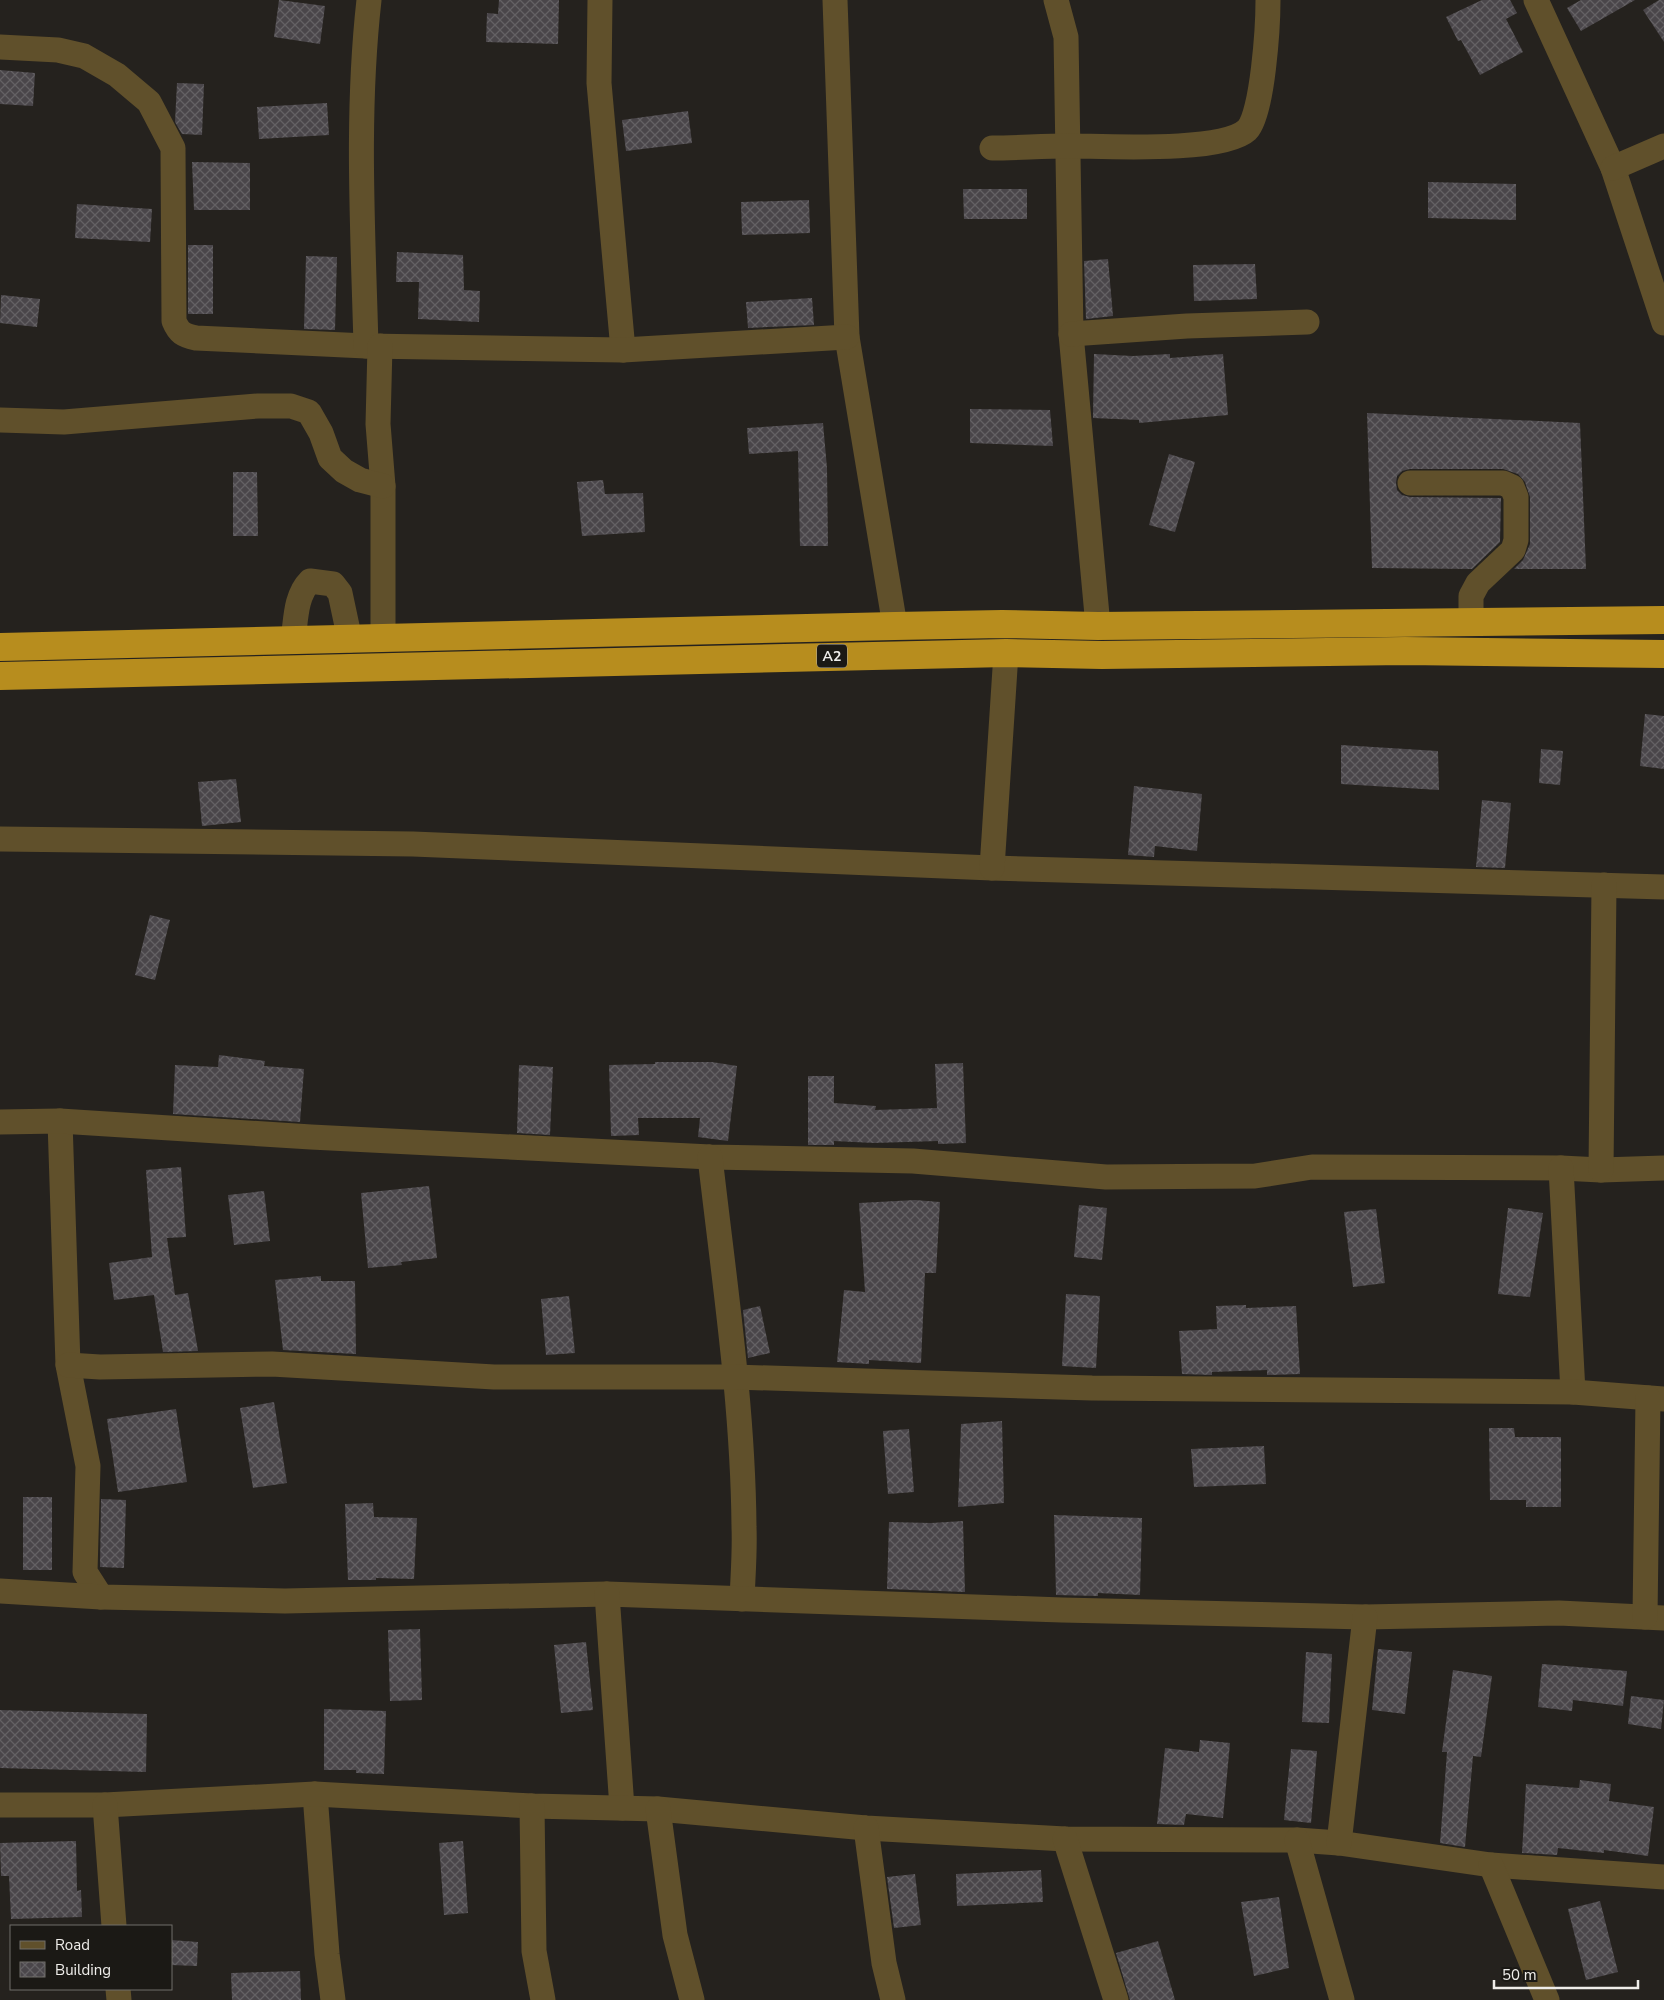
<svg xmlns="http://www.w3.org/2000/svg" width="1664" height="2000" font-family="'Nunito Sans',sans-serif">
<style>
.building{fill:url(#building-cross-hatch)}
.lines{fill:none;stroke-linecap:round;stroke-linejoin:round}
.minor{stroke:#60502b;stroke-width:25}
.highway{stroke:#b78d1e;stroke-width:28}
.labels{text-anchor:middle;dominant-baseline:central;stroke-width:4;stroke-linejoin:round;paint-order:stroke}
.shield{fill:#1b1915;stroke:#afadaa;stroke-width:1}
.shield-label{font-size:14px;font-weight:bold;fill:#efedea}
</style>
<defs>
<pattern id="building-cross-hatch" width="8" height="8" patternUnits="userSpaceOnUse" patternTransform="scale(1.25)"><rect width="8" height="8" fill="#4a464a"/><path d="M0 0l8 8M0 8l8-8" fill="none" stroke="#646164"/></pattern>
</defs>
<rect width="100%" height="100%" fill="#25221e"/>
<g class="building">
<polygon points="279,0 325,6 320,44 274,37"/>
<polygon points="499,0 559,0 558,44 486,42 487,13 498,14"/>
<polygon points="1482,0 1510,0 1517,13 1506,19 1523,52 1480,75 1461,40 1458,41 1446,17"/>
<polygon points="1581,0 1635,0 1581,31 1567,8"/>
<polygon points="1659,0 1664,0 1664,42 1643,10"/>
<polygon points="0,70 35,73 33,106 0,104"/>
<polygon points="177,83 204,84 202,135 182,134 175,122"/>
<polygon points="327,103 329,135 259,139 257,107"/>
<polygon points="688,111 692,143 626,151 622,120"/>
<polygon points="192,162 250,163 250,210 194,210"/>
<polygon points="1428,182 1516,184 1516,220 1428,218"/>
<polygon points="963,189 1027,189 1027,219 964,219"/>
<polygon points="809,200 810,233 742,235 741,202"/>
<polygon points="77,204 152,209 150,242 75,238"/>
<rect x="188" y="245" width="25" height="69"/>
<polygon points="397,252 463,255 464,290 480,291 479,322 418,319 419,282 396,282"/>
<polygon points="306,256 337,257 335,330 304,329"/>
<polygon points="1108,259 1113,316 1086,319 1084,261"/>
<polygon points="1255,264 1257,299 1194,301 1193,265"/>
<polygon points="1,295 40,299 37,327 0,323"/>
<polygon points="812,298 814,325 748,328 746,302"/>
<polygon points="1094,354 1133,356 1170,354 1170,358 1223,354 1228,415 1139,423 1139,420 1093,418"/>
<polygon points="970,409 1050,410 1053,446 970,443"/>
<polygon points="1367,413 1580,423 1586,569 1514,569 1523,560 1530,544 1530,497 1525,482 1518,474 1503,469 1410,469 1402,471 1397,476 1396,483 1397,490 1402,495 1410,497 1501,498 1500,542 1472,569 1372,568"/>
<polygon points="823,423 827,468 828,546 800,546 798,451 749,454 747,428"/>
<polygon points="1169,454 1195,462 1175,532 1149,525"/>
<polygon points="233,472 257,472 258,536 233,536"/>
<polygon points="603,480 605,494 643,493 645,532 582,536 577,482"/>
<polygon points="1645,714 1664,716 1664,769 1640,766"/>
<polygon points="1341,745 1438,751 1439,790 1341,784"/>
<polygon points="1541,749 1563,751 1560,785 1539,783"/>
<polygon points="236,779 241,822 202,826 198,782"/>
<polygon points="1134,786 1202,794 1197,851 1155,846 1154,857 1128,855"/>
<polygon points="1482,800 1511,803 1505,868 1476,867"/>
<polygon points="150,915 170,920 155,980 135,975"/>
<polygon points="219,1055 265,1061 264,1066 304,1069 300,1122 173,1114 175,1065 218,1067"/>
<polygon points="655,1062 712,1062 737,1066 728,1141 698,1137 700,1118 638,1118 639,1135 611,1136 609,1065 655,1064"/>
<polygon points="963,1063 966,1143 938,1144 938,1141 874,1143 834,1141 834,1145 808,1145 808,1076 834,1076 834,1103 876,1106 875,1110 937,1108 935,1064"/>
<polygon points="519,1065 553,1067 550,1135 517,1133"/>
<polygon points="181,1167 186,1237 167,1238 175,1295 188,1293 198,1351 163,1352 154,1295 114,1300 109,1263 152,1257 146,1170"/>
<polygon points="429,1186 437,1258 401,1262 402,1265 368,1268 361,1193"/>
<polygon points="264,1191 270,1241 234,1245 228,1195"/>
<polygon points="915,1200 940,1202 936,1273 925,1273 921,1363 869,1360 869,1364 837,1362 844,1290 865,1292 859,1203"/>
<polygon points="1079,1205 1107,1208 1102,1260 1074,1257"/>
<polygon points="1508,1208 1543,1213 1530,1297 1498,1294"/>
<polygon points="1376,1209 1385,1283 1353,1287 1344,1212"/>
<polygon points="321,1276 321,1281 355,1281 356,1354 283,1350 275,1280"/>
<polygon points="1066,1294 1100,1296 1096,1368 1062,1366"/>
<polygon points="569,1296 575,1353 546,1355 541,1299"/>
<polygon points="1246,1305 1246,1308 1296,1306 1300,1374 1267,1375 1267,1370 1212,1372 1212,1375 1182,1374 1179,1331 1217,1329 1216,1306"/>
<polygon points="760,1306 770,1353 748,1358 743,1310"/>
<polygon points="274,1402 287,1483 253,1488 240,1408"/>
<polygon points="176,1409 187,1482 118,1492 107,1419"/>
<polygon points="1002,1421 1004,1503 958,1507 961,1424"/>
<polygon points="1489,1428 1514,1428 1515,1437 1561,1437 1561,1507 1526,1507 1526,1500 1490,1500"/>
<polygon points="909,1429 914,1492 888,1494 883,1431"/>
<polygon points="1264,1446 1266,1484 1194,1487 1191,1449"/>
<rect x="23" y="1497" width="29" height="73"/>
<polygon points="101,1499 126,1500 124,1568 100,1567"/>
<polygon points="373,1503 374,1517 417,1518 414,1579 376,1578 376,1580 348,1580 345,1504"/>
<polygon points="1054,1515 1142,1518 1140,1595 1098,1593 1098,1596 1056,1595"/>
<polygon points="963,1521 965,1592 887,1589 889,1522 931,1523"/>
<polygon points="420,1629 422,1700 390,1701 388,1630"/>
<polygon points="586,1642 593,1710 561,1713 554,1645"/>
<polygon points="1378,1649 1412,1652 1405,1714 1372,1710"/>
<polygon points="1306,1652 1332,1654 1329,1723 1302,1722"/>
<polygon points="1542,1664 1627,1671 1623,1706 1573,1700 1572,1711 1538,1707"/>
<polygon points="1453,1670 1492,1676 1481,1757 1473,1756 1465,1847 1440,1843 1447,1752 1442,1752"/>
<polygon points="1631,1696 1664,1700 1661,1729 1628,1724"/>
<polygon points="324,1709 386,1711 384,1774 356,1773 356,1770 324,1770"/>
<polygon points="0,1710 147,1714 146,1772 0,1768"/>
<polygon points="1200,1740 1230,1743 1223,1818 1186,1814 1184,1825 1157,1824 1165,1748 1199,1752"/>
<polygon points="1291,1749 1317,1751 1311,1823 1284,1820"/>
<polygon points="1580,1780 1611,1784 1609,1801 1654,1807 1648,1856 1604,1850 1604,1853 1558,1848 1557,1855 1522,1853 1526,1784 1579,1788"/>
<polygon points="76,1841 77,1891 81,1890 82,1917 11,1919 9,1876 1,1876 0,1843"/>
<polygon points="463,1841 468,1913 444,1915 439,1843"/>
<polygon points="1041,1870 1043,1902 957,1906 956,1874"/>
<polygon points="915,1874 921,1925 894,1928 887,1877"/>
<polygon points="1279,1897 1289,1968 1254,1976 1241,1902"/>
<polygon points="1600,1901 1618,1972 1586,1980 1568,1909"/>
<polygon points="171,1940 198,1942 197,1966 171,1965"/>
<polygon points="1158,1941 1175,2000 1130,2000 1116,1953"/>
<polygon points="300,1971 301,2000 232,2000 231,1973"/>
</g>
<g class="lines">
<g class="minor">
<polyline points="600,0 599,83 623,350"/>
<polyline points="835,0 847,337 895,626"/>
<polyline points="1056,0 1066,37 1071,334 1098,626"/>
<polyline points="1536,0 1613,168 1664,323"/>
<path d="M0 47 58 50 84 56 117 75 149 102 173 148 174 321C179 333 183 335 196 338L366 346 623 350 847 337"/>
<path d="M992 148C1017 148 1042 146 1068 146 1104 146 1222 153 1247 130 1263 114 1268 24 1268 0"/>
<polyline points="1613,168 1664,146"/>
<polyline points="1071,334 1187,326 1307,322"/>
<path d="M366 346C363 231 356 115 369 0"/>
<polyline points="380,346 378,424 383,486 383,638"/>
<polyline points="0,420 64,422 258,406 291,406 309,412 321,433 330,458 344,471 360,480 383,486"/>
<polyline points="1410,483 1503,483 1512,487 1516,497 1516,540 1513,550 1478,583 1471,596 1471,622"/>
<path d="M293 640C296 621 295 596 310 581L333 584 340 593 350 640"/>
<polyline points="0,839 413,844 992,868 1664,887"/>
<polyline points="992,868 1006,653"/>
<polyline points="60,1121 68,1365 88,1466 85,1572 101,1597"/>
<polyline points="0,1122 60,1121 311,1137 710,1157 913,1161 1106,1177 1255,1176 1312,1167 1561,1168 1601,1170 1664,1168"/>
<path d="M710 1157C724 1280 743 1404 744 1527 745 1551 743 1575 742 1599"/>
<polyline points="1561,1168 1573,1392"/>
<polyline points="1601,1170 1604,885"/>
<polyline points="68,1365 100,1367 272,1364 494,1377 734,1377 1092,1388 1573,1392 1664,1399"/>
<polyline points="0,1591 101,1597 285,1601 607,1594 1062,1610 1365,1617 1559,1613 1664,1618"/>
<polyline points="607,1594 622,1808"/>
<polyline points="1645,1617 1648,1398"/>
<polyline points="315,1794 327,1954 333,2000"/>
<polyline points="0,1805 105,1805 315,1794 532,1806 658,1809 866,1828 1065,1839 1297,1840 1339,1843 1491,1865 1664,1877"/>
<polyline points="105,1805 114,1926"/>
<polyline points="532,1806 534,1951 543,2000"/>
<polyline points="658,1809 675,1935 692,2000"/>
<polyline points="866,1828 884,1963 893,2000"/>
<polyline points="1065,1839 1116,2000"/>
<polyline points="1297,1840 1342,2000"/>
<polyline points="1339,1843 1365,1617"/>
<polyline points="1491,1865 1547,2000"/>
<polyline points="118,1989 119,2000"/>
</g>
<g class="highway">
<polyline points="0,647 895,626 1002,624 1098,626 1664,620"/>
<polyline points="0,676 1006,653 1102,655 1405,651 1664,654"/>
</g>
</g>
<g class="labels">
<rect class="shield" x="817" y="644.5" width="30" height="23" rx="4"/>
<g class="shield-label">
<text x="832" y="656">A2</text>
</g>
</g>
<rect x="10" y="1925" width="162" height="65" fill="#1b1915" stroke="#706e6a"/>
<rect x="20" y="1941" width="25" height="8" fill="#60502b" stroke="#706e6a"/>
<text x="55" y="1950" font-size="15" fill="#efedea">Road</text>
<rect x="20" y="1962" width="25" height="15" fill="url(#building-cross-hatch)" stroke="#706e6a"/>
<text x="55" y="1975" font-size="15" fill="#efedea">Building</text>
<path d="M1494 1980v8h144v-8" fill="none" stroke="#efedea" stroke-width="2.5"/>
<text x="1502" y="1980" font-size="15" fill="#efedea" stroke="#1b1915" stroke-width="4" paint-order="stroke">50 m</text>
</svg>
